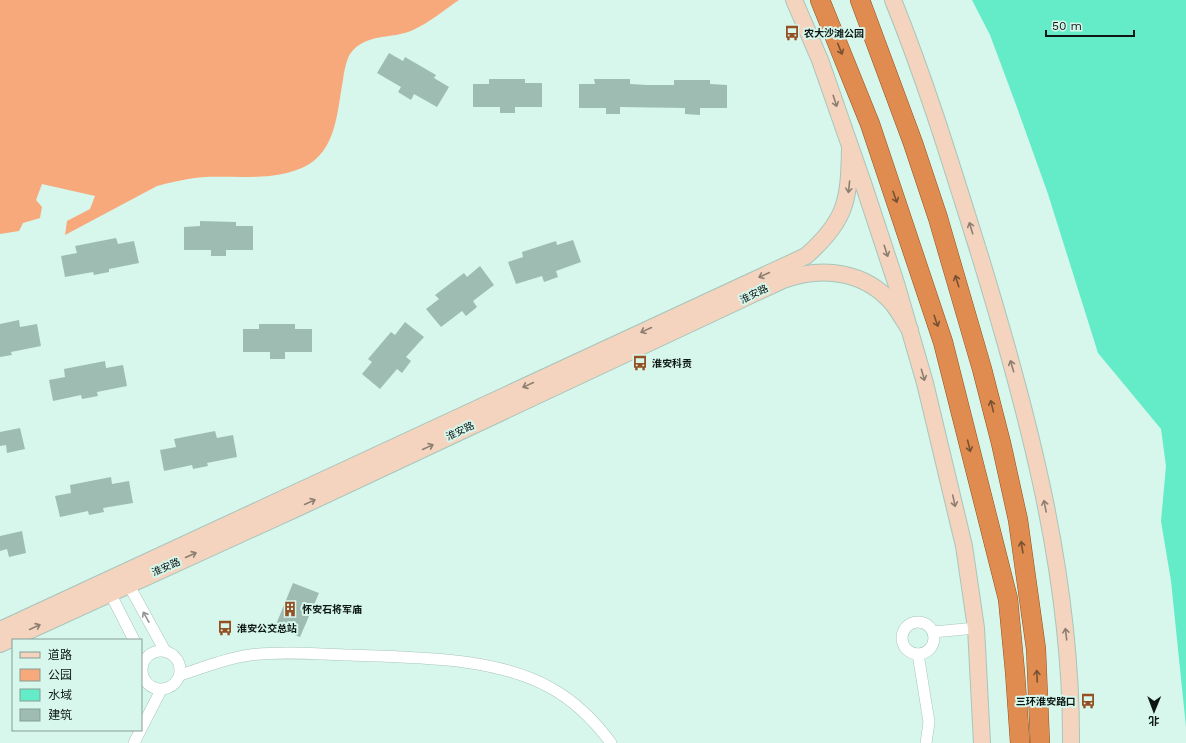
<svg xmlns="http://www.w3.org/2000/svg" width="1186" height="743" font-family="'Work Sans','Noto Sans SC',sans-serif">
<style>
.green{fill:#f7a97b}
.water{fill:#64ecc8}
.building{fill:#9ebcb2}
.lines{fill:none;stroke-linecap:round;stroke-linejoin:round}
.minor-casing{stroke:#a8c5bb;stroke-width:12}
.secondary-casing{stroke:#a8c5bb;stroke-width:18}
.trunk-casing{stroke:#92511f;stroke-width:20}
.minor{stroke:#fff;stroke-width:11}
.secondary{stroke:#f4d4be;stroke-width:16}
.trunk{stroke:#e08c50;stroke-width:19}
.oneway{stroke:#765232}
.oneway2{stroke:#8c7f72}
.oneway3{stroke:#929795}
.labels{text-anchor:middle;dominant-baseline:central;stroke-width:4;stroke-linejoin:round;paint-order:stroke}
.poi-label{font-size:10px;font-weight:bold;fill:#0d1814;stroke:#d7f6ec;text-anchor:start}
.street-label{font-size:10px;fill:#0d1814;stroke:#d7f6ec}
</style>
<rect width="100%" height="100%" fill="#d7f6ec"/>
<path class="green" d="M0 0H459C444 10 429 23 413 30 391 40 366 32 350 54 346 61 344 72 343 80 337 111 337 151 304 167 273 181 238 176 205 177 189 178 172 182 157 186L65 235 67 221 90 209 95 196 42 184 36 200 42 207 40 218 23 223 19 231 0 234Z"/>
<polygon class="water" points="972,0 1186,0 1186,727 1171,581 1161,521 1166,466 1161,429 1098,353 1048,194 1015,102 990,35"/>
<g class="building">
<polygon points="389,53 403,61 405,57 436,75 434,78 449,87 437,107 414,94 411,100 398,92 401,87 377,73"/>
<polygon points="489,79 525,79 525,83 542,83 542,107 515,107 515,113 500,113 500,107 473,107 473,84 489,84"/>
<polygon points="594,79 630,79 630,84 647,85 674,85 674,80 710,80 710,84 727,85 727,108 700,108 700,115 685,114 685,108 620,107 620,114 606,114 606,108 579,108 579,84 595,84"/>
<polygon points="200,221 236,222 236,226 253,226 253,250 226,250 226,256 211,256 211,250 184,250 184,227 200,226"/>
<polygon points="116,238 118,244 134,241 139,263 109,269 109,272 94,275 93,272 65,277 61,256 77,253 75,246"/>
<polygon points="573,240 581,262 556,271 558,277 544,282 542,276 516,284 508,262 523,257 522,252 556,241 557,245"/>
<polygon points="480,266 494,285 473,301 477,307 466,316 462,311 441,327 426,309 439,299 435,295 464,273 467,277"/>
<polygon points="19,320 20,327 37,324 41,346 11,352 12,355 0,357 0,324"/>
<polygon points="405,322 424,337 406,357 411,361 402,373 397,369 380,389 362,374 372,362 368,359 391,332 395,335"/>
<polygon points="259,324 295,324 295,329 312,329 312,352 285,352 285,359 270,359 270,352 243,352 243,329 259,329"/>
<polygon points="105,361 106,368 123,365 127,386 97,392 98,396 82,399 81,395 53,401 49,380 65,377 64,369"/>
<polygon points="20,428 25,449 7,453 6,445 0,446 0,432"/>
<polygon points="215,431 217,438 233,435 237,457 207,463 208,466 193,469 192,465 164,471 160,450 176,447 174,439"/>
<polygon points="111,477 112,484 129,481 133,503 103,508 104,512 89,515 88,511 60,517 55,496 71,493 70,485"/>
<polygon points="22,531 26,553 9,557 7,549 0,551 0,536"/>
<polygon points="293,583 319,593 300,637 275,627"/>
</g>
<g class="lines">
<g class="minor-casing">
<g id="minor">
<polyline points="126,580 165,651"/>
<polyline points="107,587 134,640"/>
<circle cx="918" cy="638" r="16"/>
<polyline points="933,632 976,628"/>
<circle cx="161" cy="670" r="19"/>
<polyline points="918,654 929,722 926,743"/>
<path d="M180 675C203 668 226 658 250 655 283 651 317 654 350 655 414 658 494 656 551 688 576 702 594 720 611 743"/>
<polyline points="134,743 161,690"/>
</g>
</g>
<g class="secondary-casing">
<g id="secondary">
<polyline points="794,0 820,60 864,186 896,283 925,383 964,546 976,628 982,743"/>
<path d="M893 0C927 84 953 170 980 256 1028 413 1072 577 1071 743"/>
<path d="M0 630 806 256C847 220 849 200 850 148"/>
<path d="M0 644 304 505 783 280C823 266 865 271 893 304 899 312 904 321 910 330"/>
</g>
</g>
<g class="trunk-casing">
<g id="trunk">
<polyline points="820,0 870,124 943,342 1008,599 1015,672 1020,743"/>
<polyline points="860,0 913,143 938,218 982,369 1001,443 1018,520 1036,649 1040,743"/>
</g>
</g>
<use href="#minor" class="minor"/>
<use href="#secondary" class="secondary"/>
<use href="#trunk" class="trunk"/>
</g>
<defs><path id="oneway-shaft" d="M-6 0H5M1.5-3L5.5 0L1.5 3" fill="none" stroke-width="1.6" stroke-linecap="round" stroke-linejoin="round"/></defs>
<g class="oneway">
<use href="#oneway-shaft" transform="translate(840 49) rotate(68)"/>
<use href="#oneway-shaft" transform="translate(895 197) rotate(71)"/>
<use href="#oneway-shaft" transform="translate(957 281) rotate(-107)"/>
<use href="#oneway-shaft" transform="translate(936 321) rotate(71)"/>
<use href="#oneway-shaft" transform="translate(992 406) rotate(-104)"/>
<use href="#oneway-shaft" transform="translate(969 446) rotate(76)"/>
<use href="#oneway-shaft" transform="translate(1022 547) rotate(-99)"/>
<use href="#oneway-shaft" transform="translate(1037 676) rotate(-92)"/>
</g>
<g class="oneway2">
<use href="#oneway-shaft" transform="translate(835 101) rotate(72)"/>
<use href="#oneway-shaft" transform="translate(849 187) rotate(96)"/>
<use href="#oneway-shaft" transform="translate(971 228) rotate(-107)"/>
<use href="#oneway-shaft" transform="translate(886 251) rotate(72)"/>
<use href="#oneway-shaft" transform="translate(764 275) rotate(155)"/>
<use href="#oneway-shaft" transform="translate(646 330) rotate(155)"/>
<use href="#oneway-shaft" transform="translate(1012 366) rotate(-106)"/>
<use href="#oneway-shaft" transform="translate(923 375) rotate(74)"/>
<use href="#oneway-shaft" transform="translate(528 385) rotate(155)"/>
<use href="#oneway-shaft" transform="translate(428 447) rotate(-25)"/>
<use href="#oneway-shaft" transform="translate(954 501) rotate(78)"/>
<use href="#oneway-shaft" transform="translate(310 502) rotate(-25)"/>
<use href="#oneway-shaft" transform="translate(1045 506) rotate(-101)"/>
<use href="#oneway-shaft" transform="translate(191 555) rotate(-24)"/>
<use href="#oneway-shaft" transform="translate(35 627) rotate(-25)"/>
<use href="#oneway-shaft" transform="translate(1066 634) rotate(-97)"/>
</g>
<use class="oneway3" href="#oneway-shaft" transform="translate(146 617) rotate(-119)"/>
<defs>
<g id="bus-bare" transform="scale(1.2)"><path d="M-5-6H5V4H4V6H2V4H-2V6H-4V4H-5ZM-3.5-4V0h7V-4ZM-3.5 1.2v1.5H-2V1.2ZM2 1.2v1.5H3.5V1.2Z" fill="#945023" stroke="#d7f6ec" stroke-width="2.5" paint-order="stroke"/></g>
<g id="building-bare" transform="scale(1.2)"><path d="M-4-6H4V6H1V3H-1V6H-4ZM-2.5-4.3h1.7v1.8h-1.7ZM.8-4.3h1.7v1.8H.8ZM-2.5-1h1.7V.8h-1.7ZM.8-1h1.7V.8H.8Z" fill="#945023" stroke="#d7f6ec" stroke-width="2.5" paint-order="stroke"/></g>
</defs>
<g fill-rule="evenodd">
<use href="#bus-bare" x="792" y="33"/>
<use href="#bus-bare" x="640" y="363"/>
<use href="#building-bare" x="290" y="609"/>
<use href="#bus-bare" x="225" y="628"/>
<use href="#bus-bare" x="1088" y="701"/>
</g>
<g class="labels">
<g class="poi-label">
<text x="804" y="33">农大沙滩公园</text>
<text x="652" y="363">淮安科贡</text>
<text x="302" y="609">怀安石将军庙</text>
<text x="237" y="628">淮安公交总站</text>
<text x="1076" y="701" text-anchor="end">三环淮安路口</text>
</g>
<g class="street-label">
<text transform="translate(754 294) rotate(-26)">淮安路</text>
<text transform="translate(460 431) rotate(-25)">淮安路</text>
<text transform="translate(166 567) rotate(-24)">淮安路</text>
</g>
</g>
<rect x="12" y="639" width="130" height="92" fill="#d7f6ec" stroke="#869d96"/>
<rect x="20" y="652" width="20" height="6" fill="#f4d4be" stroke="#869d96"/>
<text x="48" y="659" font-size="12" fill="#0d1814">道路</text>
<rect x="20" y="669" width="20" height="12" fill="#f7a97b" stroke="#869d96"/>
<text x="48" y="679" font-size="12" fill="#0d1814">公园</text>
<rect x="20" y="689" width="20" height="12" fill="#64ecc8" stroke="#869d96"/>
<text x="48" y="699" font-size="12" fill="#0d1814">水域</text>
<rect x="20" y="709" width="20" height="12" fill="#9ebcb2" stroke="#869d96"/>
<text x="48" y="719" font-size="12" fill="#0d1814">建筑</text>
<g transform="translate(1154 711) rotate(181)" stroke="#d7f6ec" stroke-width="3" paint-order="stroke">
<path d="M0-3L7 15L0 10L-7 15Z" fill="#0d1814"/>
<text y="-6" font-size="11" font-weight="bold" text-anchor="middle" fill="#0d1814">北</text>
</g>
<path d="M1046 30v6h88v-6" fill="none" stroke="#0d1814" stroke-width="2"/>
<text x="1052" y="30" font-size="12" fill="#0d1814" stroke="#d7f6ec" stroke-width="3" paint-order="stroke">50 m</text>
</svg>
